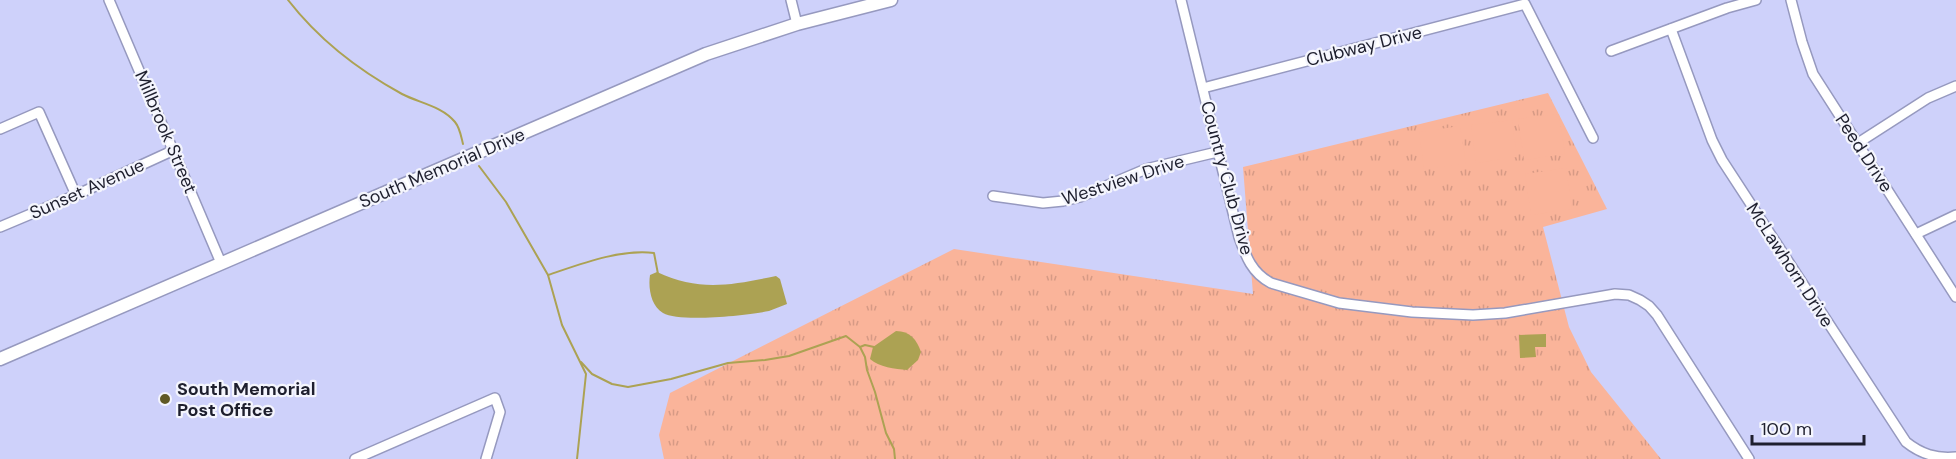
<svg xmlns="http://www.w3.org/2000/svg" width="1956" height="459" font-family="'DM Sans',sans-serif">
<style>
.grass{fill:url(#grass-tufts)}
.pitch{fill:#fab49a}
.water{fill:#aca253}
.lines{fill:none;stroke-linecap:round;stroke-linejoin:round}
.stream{stroke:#aca253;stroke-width:2}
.minor-casing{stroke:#9699bf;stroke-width:12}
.major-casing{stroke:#9699bf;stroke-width:15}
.minor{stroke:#fff;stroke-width:9}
.major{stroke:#fff;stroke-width:12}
.poi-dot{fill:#605925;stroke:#f4f5fd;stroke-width:2}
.labels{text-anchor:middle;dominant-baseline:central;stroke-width:4.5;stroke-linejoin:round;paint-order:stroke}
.street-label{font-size:18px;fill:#1e1f2e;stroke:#f4f5fd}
.poi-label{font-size:18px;font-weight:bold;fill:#1e1f2e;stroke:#f4f5fd;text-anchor:start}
</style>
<defs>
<pattern id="grass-tufts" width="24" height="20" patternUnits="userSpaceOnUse" patternTransform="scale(1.5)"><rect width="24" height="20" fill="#fab49a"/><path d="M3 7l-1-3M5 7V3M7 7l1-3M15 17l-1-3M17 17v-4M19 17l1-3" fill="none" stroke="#d69a85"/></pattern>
</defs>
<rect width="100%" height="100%" fill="#ced1fa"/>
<polygon class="grass" points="1548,93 1607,209 1543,227 1569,327 1591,372 1661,459 664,459 659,435 670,393 954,249 1253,294 1243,167"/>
<g class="pitch">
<polygon points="1559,114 1565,154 1524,160 1518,119"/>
<polygon points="1512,120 1517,157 1476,163 1471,125"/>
<polygon points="1460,126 1466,163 1424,169 1419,132"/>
<polygon points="1566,168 1572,209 1531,215 1525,174"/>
</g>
<g class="water">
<path d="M657 272C699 292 732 285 776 276L780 279 787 304C781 306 775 309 769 311 749 315 680 323 663 313 651 306 648 288 650 275Z"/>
<path d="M896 331C910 331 917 340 921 352L918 360 907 370C895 369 879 367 870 359L873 347Z"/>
<polygon points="1546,334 1546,347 1535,347 1536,357 1520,358 1519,335"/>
</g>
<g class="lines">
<g class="stream">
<path d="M288 0C319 40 358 70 402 94 419 103 442 106 455 122 460 128 461 136 463 144"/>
<polyline points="479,166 506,202 548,275 562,325 586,374 577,459"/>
<path d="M548 275C581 264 619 249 654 253L658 274"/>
<polyline points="860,347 865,345 874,347"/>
<polyline points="581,362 592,374 612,384 628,387 671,379 728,363 765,360 789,356 846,336 860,347 865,357 867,370 875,392 886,433 894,449 895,459"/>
</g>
<g class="minor-casing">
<g id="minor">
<polyline points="109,0 221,263"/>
<polyline points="791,0 797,24"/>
<path d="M1181 0 1239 237C1246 257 1252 273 1271 283L1339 303 1412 312 1473 315 1505 313 1615 294 1629 295 1640 300 1649 306 1657 315 1749 459"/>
<polyline points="1791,0 1802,42 1813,74 1956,297"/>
<path d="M1671 29 1712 140 1722 160 1906 442C1921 454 1936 459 1956 457"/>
<polyline points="1611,51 1727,8 1756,0"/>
<polyline points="1203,88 1525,4 1593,138"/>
<polyline points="0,129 39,112 76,195"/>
<polyline points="1858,143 1928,98 1956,86"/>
<polyline points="993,196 1043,203 1063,201 1080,197 1146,169 1217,152"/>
<polyline points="0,227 76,195 174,150"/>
<polyline points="1916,234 1956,215"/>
<polyline points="355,459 495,398 500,412 486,459"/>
</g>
</g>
<g class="major-casing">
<polyline id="major" points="0,359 706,54 797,24 891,0"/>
</g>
<use href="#minor" class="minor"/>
<use href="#major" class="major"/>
</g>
<circle class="poi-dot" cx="165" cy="399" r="6"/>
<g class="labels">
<g class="street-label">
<text transform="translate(1364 46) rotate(-14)">Clubway Drive</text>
<text transform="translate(166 132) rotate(67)">Millbrook Street</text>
<text transform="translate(1864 153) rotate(57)">Peed Drive</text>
<text transform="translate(442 168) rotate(-23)">South Memorial Drive</text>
<text transform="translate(1227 178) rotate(75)">Country Club Drive</text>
<text transform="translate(1123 180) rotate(-18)">Westview Drive</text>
<text transform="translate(87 189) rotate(-24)">Sunset Avenue</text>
<text transform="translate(1790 265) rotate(57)">McLawhorn Drive</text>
</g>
<g class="poi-label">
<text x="177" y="389">South Memorial<tspan x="177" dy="21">Post Office</tspan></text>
</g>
</g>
<path d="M1752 435v9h112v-9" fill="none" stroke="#1e1f2e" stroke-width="3"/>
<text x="1761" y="435" font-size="18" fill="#1e1f2e" stroke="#f4f5fd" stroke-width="4.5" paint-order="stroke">100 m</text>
</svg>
